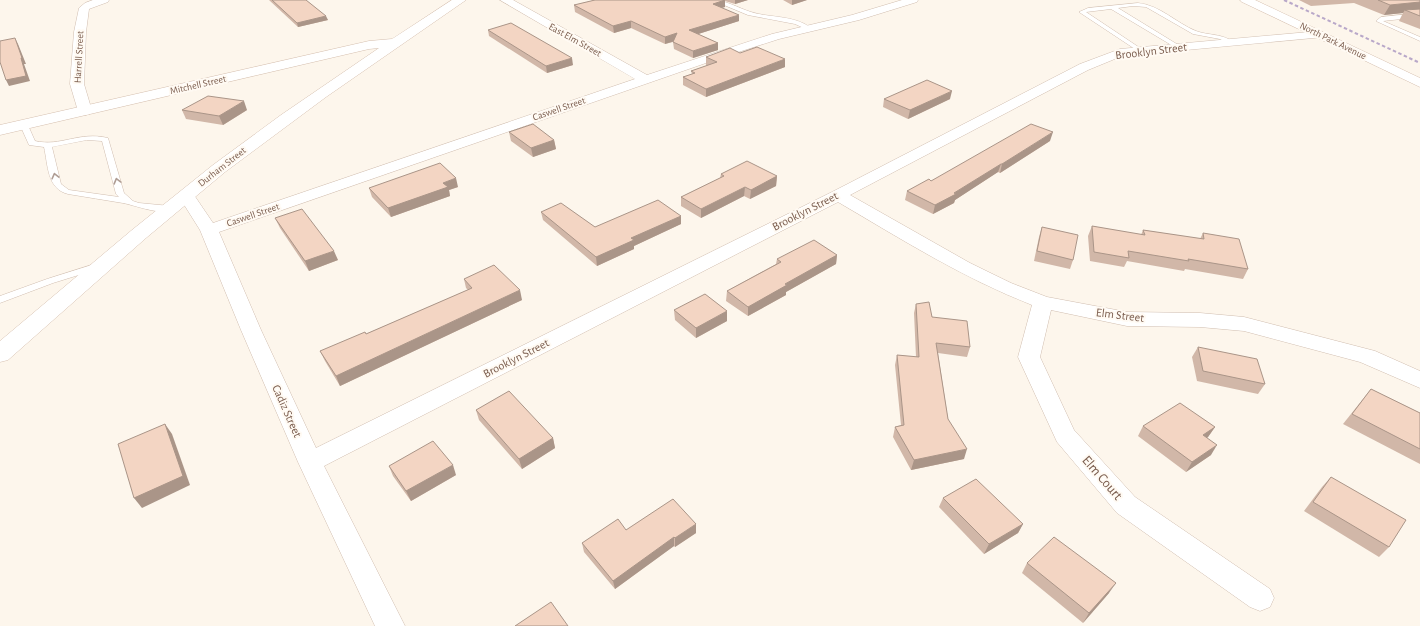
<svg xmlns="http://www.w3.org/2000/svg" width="1420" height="626" font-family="'Alegreya Sans',sans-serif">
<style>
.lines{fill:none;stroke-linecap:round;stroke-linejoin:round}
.lane-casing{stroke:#d1beb0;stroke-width:1}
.street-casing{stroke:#d1beb0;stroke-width:1}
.secondary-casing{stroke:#d6c0b0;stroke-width:1}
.lane{fill:#fff;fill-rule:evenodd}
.street{fill:#fff;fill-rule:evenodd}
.secondary{fill:#fff;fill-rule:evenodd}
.rail{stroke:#b9a8c9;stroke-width:2;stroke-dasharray:3.5 2.5;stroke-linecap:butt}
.wall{fill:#d1b7a8}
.shaded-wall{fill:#aa9588}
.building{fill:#f3d5c3;stroke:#aa9588}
.oneway{stroke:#af9d94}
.labels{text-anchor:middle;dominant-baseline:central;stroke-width:4;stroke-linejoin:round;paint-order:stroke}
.far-street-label{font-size:10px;fill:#7a5c4d;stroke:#fffaf3}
.street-label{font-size:12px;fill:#7a5c4d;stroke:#fffaf3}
.near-street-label{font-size:14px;fill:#7a5c4d;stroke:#fffaf3}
</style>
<rect width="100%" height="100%" fill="#fdf6ec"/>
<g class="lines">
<g class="lane-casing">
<g id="lane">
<path d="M712 0C726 0 738 8 751 12 769 18 795 15 811 28L808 30 795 24 748 15Z"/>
<path d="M1138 3C1160 5 1176 23 1196 31 1209 36 1223 33 1234 43L1231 45 1220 39 1193 34 1146 7 1133 6 1118 8 1180 46V48L1178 49 1111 9 1086 12 1143 50 1144 51 1141 53 1079 12 1088 8Z"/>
<polygon points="1420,13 1420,17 1383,21 1420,37 1420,41 1376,21 1381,17"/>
<path d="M21 123H27L35 141C61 147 79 131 108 138L124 193 133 201 139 203 170 206 174 209C165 217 134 205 123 203 105 200 86 197 68 194 47 189 48 165 44 147L29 145 20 125ZM87 140 102 141 116 194 119 197 69 190 61 184 52 147Z"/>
<polygon points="95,264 100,267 98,269 53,283 0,303 0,296 47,279"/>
</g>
</g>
<g class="street-casing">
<g id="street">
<polygon points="93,0 109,0 108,2 89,9 86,32 84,84 92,111 90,114 85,115 80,114 78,111 70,84 74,32 79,8 85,3"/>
<path d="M500 0H513L647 75 772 34 852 15 902 0H918L917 2 859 20 779 39 729 55 219 232 261 330 316 448 832 192 1080 64 1120 49 1320 31 1324 33 1326 35 1324 37 1122 56 1088 70 850 195 970 263 1011 283 1047 297 1127 312 1200 313 1244 317 1375 351 1420 371V388L1360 362 1244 331 1200 327 1127 326 1051 310 1040 357 1074 430 1135 497 1270 589 1274 598 1270 607 1260 611 1250 607 1117 513 1057 442 1018 357 1032 305C963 278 901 239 838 202L324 466 405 626H375L298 462 241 330 200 230 178 195 180 192 186 190 192 192 213 223 635 79Z"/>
</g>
</g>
<g class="secondary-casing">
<g id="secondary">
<polygon points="452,0 466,0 326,97 225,172 146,238 8,360 0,362 0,341 132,230 213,165 281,115 379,48 369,49 0,135 0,125 369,41 392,39"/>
<polygon points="1240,0 1255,0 1420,78 1420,87 1242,2"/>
</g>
</g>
<use href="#lane" class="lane"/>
<use href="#street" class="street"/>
<use href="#secondary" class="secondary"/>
<polyline class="rail" points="1284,0 1420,63"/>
</g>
<g class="wall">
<polygon points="269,0 306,0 328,20 298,27"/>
<polygon points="595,0 748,0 735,4 725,1 725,7 722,8 739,21 698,34 718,43 718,50 693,58 674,49 673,42 665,44 631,28 614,33 575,12 574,5"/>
<polygon points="783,0 807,0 792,5"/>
<polygon points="1299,0 1420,0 1420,29 1399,21 1403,13 1384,15 1354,3 1311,6"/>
<polygon points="488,30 573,65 547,73 489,36"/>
<polygon points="740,53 785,67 706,97 683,85 683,77 692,74 691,71 707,66 706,65 706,57"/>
<polygon points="884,99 950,99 908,119 883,107"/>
<polygon points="182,110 247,110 223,125 186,119"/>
<polygon points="509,132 554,140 556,149 533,157 511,141"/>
<polygon points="1050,141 1000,173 998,172 955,200 954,203 933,214 905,200 907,191 931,181"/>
<polygon points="721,174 777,176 776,186 750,199 744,196 701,218 681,206 681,197 720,178"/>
<polygon points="458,187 449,190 450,196 391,217 372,197 369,188"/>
<polygon points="541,212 595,227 681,216 681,224 634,246 634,249 597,266 543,220"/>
<polygon points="275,218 338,260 309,271 280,228"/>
<polygon points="1092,226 1141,235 1143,230 1200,239 1203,233 1248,269 1243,279 1185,269 1184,271 1127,261 1124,267 1090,261 1088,236"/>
<polygon points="1042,227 1073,260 1070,269 1034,261 1039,237"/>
<polygon points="837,255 836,264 786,292 786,295 748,316 726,301 727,291 776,264 777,259"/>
<polygon points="464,279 522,300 340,386 325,361 320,351 366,334 468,290 466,288"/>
<polygon points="916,304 932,317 970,347 967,357 938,353 948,419 964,459 911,470 893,437 895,427 901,425 895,365 897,355 916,357 914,313"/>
<polygon points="674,310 727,321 696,338 675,320"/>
<polygon points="1198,347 1265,384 1258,394 1197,381 1192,357"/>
<polygon points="1371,389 1420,413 1420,464 1343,424"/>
<polygon points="476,410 553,438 555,448 522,469 479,420"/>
<polygon points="1143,426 1215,427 1208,437 1207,438 1211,455 1186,472 1138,436"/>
<polygon points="389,466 456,475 411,501 393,476"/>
<polygon points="1331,477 1389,547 1379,557 1304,511 1322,487"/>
<polygon points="943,498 1023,524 1018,533 984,554 939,507"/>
<polygon points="626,530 696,533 675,547 674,546 615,589 584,552 582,543"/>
<polygon points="1027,563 1109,593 1083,623 1022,573"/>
</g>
<g class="shaded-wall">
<polygon points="725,0 725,7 713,10 713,4"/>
<polygon points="735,0 748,0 735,4"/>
<polygon points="792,0 807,0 792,5"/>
<polygon points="1420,2 1420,12 1405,10 1403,13 1384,15 1390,5"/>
<polygon points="739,15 739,21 689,37 689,30"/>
<polygon points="326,16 328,20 298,27 297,23"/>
<polygon points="631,21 631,28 614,33 613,26"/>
<polygon points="677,33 678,40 665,44 665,37"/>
<polygon points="15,38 18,44 26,64 24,64 30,81 9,86 6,80 21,58"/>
<polygon points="718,43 718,50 693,58 693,51"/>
<polygon points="572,58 573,65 547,73 546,66"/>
<polygon points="785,59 785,67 706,97 706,89"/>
<polygon points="952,91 950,99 908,119 910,110"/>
<polygon points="244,101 247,110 223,125 219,116"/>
<polygon points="1053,132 1050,141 1000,173 1002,164"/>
<polygon points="554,140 556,149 533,157 531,148"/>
<polygon points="1001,164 998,172 955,200 954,203 933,214 935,205"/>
<polygon points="777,176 776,186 750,199 751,190"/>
<polygon points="456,178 458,187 449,190 450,196 391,217 388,208 443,183"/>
<polygon points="745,187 744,196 701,218 701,209"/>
<polygon points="681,216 681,224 634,246 634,249 597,266 596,257 631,238"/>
<polygon points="334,251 338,260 309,271 305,261"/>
<polygon points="837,255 836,264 786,292 786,295 748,316 748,307 785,284"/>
<polygon points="520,290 522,300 340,386 336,376"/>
<polygon points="727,311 727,321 696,338 696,328"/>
<polygon points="165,424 172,434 190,485 142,508 134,498"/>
<polygon points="1215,427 1208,437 1196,445 1203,435"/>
<polygon points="553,438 555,448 522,469 519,459"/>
<polygon points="1217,445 1211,455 1186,472 1192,462"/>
<polygon points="967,449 964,459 911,470 914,460"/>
<polygon points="453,465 456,475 411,501 406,491"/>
<polygon points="696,524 696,533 675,547 675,538"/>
<polygon points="1023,524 1018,533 984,554 989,544"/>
<polygon points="674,537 674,546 615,589 613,581"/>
<polygon points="1116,583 1109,593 1083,623 1089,613"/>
</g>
<g class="building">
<polygon points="272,0 306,0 326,16 297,23"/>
<polygon points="595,0 725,0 713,4 739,15 689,30 718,43 693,51 673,42 677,33 665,37 631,21 613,26 574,5"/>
<polygon points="1378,0 1420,0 1420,2 1390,5"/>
<polygon points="1420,9 1420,16 1405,10"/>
<polygon points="511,23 572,58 546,66 488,30"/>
<polygon points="15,38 22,58 21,58 26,76 6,80 0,62 0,41"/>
<polygon points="757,47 785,59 706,89 683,77 695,73 691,71 717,62 706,57 730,48 740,53"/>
<polygon points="927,80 952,91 910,110 884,99"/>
<polygon points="208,96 244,101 219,116 182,110"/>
<polygon points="533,124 554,140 531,148 509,132"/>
<polygon points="1031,124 1053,132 1002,164 1001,164 954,193 956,194 935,205 907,191 929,179 931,181"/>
<polygon points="747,161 777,176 751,190 745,187 701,209 681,197 724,176 721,174"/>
<polygon points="440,163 456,178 443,183 448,187 388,208 369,188"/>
<polygon points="658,200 681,216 631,238 634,240 596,257 541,212 561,203 595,227"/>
<polygon points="302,209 334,251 305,261 275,218"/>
<polygon points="1092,226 1145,235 1143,230 1204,239 1203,233 1239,239 1248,269 1188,259 1189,261 1128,251 1129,258 1094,252"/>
<polygon points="1042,227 1078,235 1073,260 1037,251"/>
<polygon points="814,240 837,255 785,284 787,285 748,307 727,291 781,262 777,259"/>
<polygon points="494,265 520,290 336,376 320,351 365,332 366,334 472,288 464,279"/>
<polygon points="705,294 727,311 696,328 674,310"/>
<polygon points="929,302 932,317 967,321 970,347 936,343 948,419 967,449 914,460 895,427 904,425 897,355 919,357 916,304"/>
<polygon points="1198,347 1257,359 1265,384 1203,371"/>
<polygon points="1371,389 1420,413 1420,449 1352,414"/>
<polygon points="509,391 553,438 519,459 476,410"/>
<polygon points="1180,403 1215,427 1203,435 1217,445 1192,462 1143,426"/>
<polygon points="165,424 183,476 134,498 118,444"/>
<polygon points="433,441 453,465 406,491 389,466"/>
<polygon points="1331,477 1406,520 1389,547 1313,502"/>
<polygon points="976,479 1023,524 989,544 943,498"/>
<polygon points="673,499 696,524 675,538 674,537 613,581 582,543 618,519 626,530"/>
<polygon points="1054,537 1116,583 1089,613 1027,563"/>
<polygon points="551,602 568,626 515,626"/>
</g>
<defs><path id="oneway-chevron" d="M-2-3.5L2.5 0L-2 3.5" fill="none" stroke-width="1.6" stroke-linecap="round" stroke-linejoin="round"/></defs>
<g class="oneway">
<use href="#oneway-chevron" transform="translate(55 176) rotate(-104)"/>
<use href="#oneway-chevron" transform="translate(117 181) rotate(-105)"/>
</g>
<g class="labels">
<g class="far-street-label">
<text transform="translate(575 40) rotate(29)">East Elm Street</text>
<text transform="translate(1333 41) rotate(26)">North Park Avenue</text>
<text transform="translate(79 57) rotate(-87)">Harrell Street</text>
<text transform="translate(198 85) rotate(-13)">Mitchell Street</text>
<text transform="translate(559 109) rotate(-19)">Caswell Street</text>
<text transform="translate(222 167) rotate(-38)">Durham Street</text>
<text transform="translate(253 215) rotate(-19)">Caswell Street</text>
</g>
<g class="street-label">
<text transform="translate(1151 51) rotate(-7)">Brooklyn Street</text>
<text transform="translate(805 211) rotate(-27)">Brooklyn Street</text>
<text transform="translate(1120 315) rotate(7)">Elm Street</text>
<text transform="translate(516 358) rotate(-27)">Brooklyn Street</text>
<text transform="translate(287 411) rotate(66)">Cadiz Street</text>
</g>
<g class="near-street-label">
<text transform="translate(1102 478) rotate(49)">Elm Court</text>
</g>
</g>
</svg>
